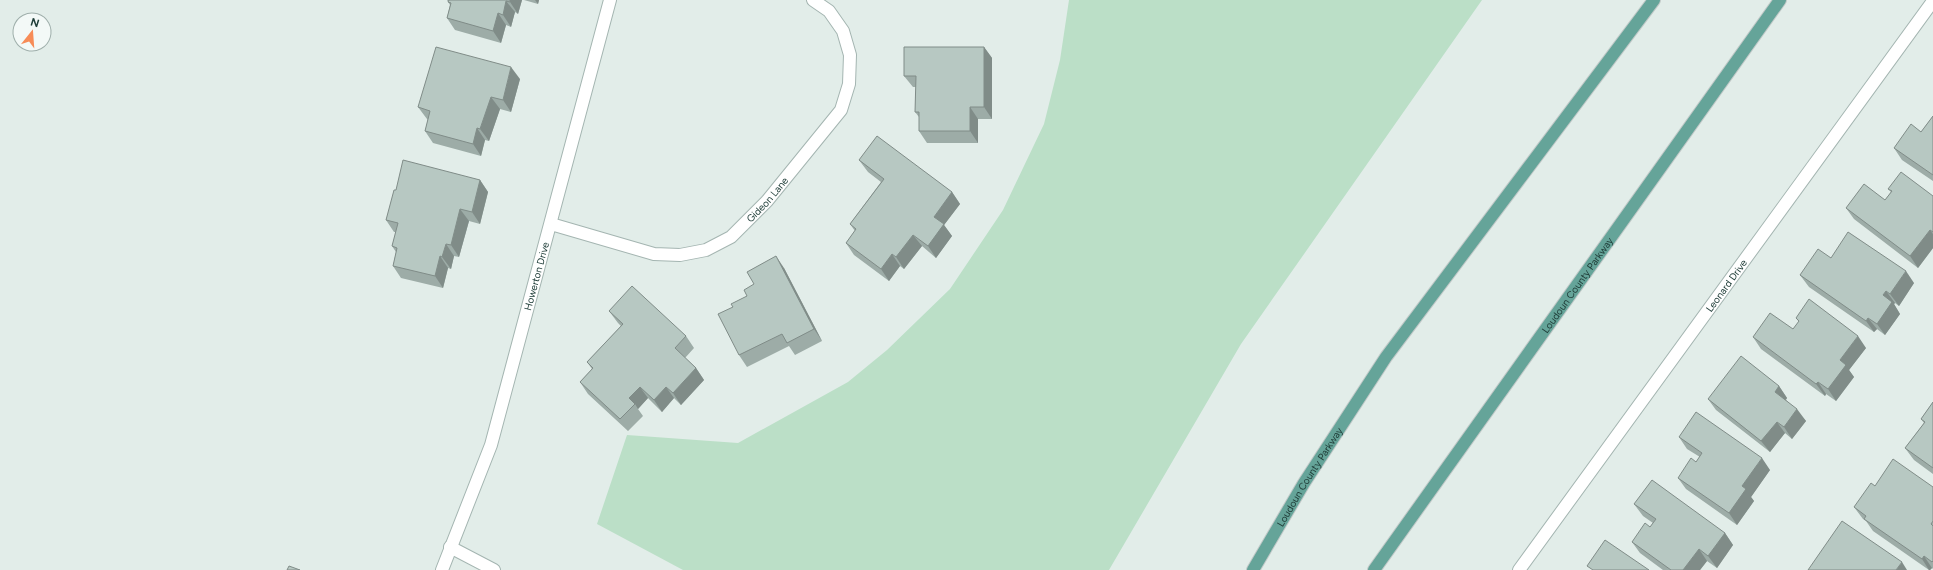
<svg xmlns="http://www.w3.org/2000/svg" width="1933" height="570" font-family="Figtree,sans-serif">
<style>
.green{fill:#bbdfc7}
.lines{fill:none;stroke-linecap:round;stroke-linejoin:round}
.street-casing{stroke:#a4b5b1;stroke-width:14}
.primary-casing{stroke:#c1c9c8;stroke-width:14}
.street{stroke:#fff;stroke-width:12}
.primary{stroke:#65a499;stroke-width:12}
.wall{fill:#9daca7}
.shaded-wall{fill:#808c88}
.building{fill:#b7c8c2;stroke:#808c88}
.labels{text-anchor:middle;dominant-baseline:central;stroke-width:4;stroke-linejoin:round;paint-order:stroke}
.street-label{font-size:10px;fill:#213f3a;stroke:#f3f9f7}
</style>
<rect width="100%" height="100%" fill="#e2ede9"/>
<polygon class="green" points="1069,0 1482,0 1241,344 1109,570 683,570 597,524 627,435 738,443 848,382 887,350 950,289 1003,210 1044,124 1060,60"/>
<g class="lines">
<g class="street-casing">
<g id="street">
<path id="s1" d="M551 224 654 254 680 255 706 250 731 237 767 201 841 110 849 84 850 55 843 31 829 11 813 0"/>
<polyline points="450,547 494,570"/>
<path id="s2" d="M442 570 491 445 610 0"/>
<path id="s3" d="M1519 570 1933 1"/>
</g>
</g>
<g class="primary-casing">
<g id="primary">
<path id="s4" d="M1253 570 1304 483 1386 357 1654 0"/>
<path id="s5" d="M1374 570 1780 0"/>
</g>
</g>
<use href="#street" class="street"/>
<use href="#primary" class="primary"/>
</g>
<g class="wall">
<polygon points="447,0 522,0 518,14 515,12 511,27 506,25 501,43 455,30 447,18 450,5"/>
<polygon points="524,0 539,0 538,4"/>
<polygon points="984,47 992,58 992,119 978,119 978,143 927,143 919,131 919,117 915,112 916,87 913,87 904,76"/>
<polygon points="520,79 511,112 500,109 489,141 485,140 481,156 433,143 425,131 428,120 427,119 418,107"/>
<polygon points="1933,116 1933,181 1902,160 1894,148 1921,132"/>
<polygon points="859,160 952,192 960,204 944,225 952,236 936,258 922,246 904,269 900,266 889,281 854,255 846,243 855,231 850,224 881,182 868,172"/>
<polygon points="480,180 488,192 480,224 469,221 459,257 454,256 451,269 448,268 443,288 401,278 393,266 396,252 392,246 396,232 394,232 386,220 396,190"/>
<polygon points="1888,189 1933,196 1933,248 1918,268 1854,219 1846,208 1885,200 1891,192"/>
<polygon points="1831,258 1914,283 1899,306 1895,303 1894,304 1900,314 1885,335 1877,329 1874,332 1809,287 1800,275"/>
<polygon points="784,268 822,341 795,355 789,346 747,367 739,355 733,307"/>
<polygon points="609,311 686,336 694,348 685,358 696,368 704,380 681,405 674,398 662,412 648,398 638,409 643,416 628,431 588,394 580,382 592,369 587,362 621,326 618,323"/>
<polygon points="1796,318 1866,348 1849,370 1854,377 1836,401 1826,394 1825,396 1761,349 1753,337 1793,329 1799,322"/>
<polygon points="1779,386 1787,398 1786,400 1806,421 1792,439 1785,433 1770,452 1716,410 1708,399"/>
<polygon points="1933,402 1933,474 1914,460 1905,448 1924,423 1921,419"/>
<polygon points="1679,437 1770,470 1751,497 1754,501 1737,525 1686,489 1678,478 1696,462 1700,457 1687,449"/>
<polygon points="1875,486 1933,487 1933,569 1932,568 1930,570 1929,570 1873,531 1866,521 1863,519 1854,507"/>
<polygon points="1634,504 1725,533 1733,545 1717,568 1707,561 1700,570 1663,570 1640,553 1632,542 1650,527 1653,523 1643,516"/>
</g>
<g class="shaded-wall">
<polygon points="510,0 522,0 518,14 510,2"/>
<polygon points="535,0 539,0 538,4"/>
<polygon points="506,1 515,12 511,27 503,15"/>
<polygon points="498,13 506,25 501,43 493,31"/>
<polygon points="984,47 992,58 992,119 984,107"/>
<polygon points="511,67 520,79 511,112 503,100"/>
<polygon points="491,97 500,109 489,141 480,129"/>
<polygon points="970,107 978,119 978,143 970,131"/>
<polygon points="477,128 485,140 481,156 473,144"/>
<polygon points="480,180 488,192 480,224 472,212"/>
<polygon points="952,192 960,204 944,225 952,236 936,258 928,246 934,217"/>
<polygon points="460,209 469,221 459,257 451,245"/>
<polygon points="1930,230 1933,234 1933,248 1918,268 1910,256"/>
<polygon points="913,235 922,246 904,269 896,257"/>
<polygon points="446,244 454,256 451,269 442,257"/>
<polygon points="892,254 900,266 889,281 881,269"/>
<polygon points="440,256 448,268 443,288 435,276"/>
<polygon points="776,256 784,268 822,341 814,329"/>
<polygon points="1906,271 1914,283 1899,306 1890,294"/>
<polygon points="1886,291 1895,303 1894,304 1900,314 1885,335 1877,324 1883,295"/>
<polygon points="1868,318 1877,329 1874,332 1866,321"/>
<polygon points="1858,336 1866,348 1849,370 1854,377 1836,401 1828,389 1840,360"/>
<polygon points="696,368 704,380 681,405 673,393"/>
<polygon points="1818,382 1826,394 1825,396 1816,384"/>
<polygon points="1779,386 1787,398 1783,403 1775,392"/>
<polygon points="640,387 648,398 638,409 635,404 629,398"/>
<polygon points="666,387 674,398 662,412 654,400"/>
<polygon points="1797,409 1806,421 1792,439 1784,427"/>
<polygon points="1777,422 1785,433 1770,452 1761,441"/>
<polygon points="1762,458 1770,470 1751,497 1754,501 1737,525 1729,513 1742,486"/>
<polygon points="1725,533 1733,545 1717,568 1708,556"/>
<polygon points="1699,549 1707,561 1700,570 1683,570"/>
<polygon points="1924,556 1932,568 1930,570 1929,570 1922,559"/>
<polygon points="1902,562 1907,570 1896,570"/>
</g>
<g class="building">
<polygon points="449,0 510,0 510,2 506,1 503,15 498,13 493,31 447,18 451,3 448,2"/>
<polygon points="436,47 511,67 503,100 491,97 480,129 477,128 473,144 425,131 430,111 418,107"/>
<polygon points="904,47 984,47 984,107 970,107 970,131 919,131 919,112 915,112 916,76 904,76"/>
<polygon points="1933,116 1933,175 1894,148 1911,124 1921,132"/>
<polygon points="877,136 952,192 934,217 944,224 928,246 913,235 896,257 892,254 881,269 846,243 856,229 850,224 884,179 859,160"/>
<polygon points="403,160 480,180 472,212 460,209 451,245 446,244 442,257 440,256 435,276 393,266 397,248 392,246 398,223 386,220 394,190 396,190"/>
<polygon points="1901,172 1933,196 1933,232 1930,230 1910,256 1846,208 1864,184 1885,200 1892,191 1888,189"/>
<polygon points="1848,232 1906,271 1890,294 1886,291 1883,295 1892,302 1877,324 1868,318 1866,321 1800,275 1818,249 1831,258"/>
<polygon points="776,256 814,329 787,343 782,334 739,355 718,314 733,307 731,304 747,296 744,290 754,284 747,272"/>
<polygon points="632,286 686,336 675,348 696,368 673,393 666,387 654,400 640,387 629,398 635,404 620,419 580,382 593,368 587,362 623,324 609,311"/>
<polygon points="1809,299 1858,336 1840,360 1846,365 1828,389 1818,382 1816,384 1753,337 1770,313 1793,329 1799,321 1796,318"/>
<polygon points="1741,356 1779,386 1775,392 1797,409 1784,427 1777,422 1761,441 1708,399"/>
<polygon points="1933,402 1933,468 1905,448 1925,422 1921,419"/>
<polygon points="1696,412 1762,458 1742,486 1746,489 1729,513 1678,478 1691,458 1696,462 1702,453 1679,437"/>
<polygon points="1893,459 1933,487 1933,521 1931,524 1933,526 1933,561 1932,562 1924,556 1922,559 1864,519 1866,516 1854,507 1871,483 1875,486"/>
<polygon points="1652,480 1725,533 1708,556 1699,549 1683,570 1671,570 1632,542 1645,523 1650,527 1656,519 1634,504"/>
<polygon points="1842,521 1902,562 1896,570 1808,570"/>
<polygon points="1605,540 1649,570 1593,570 1587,566"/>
<polygon points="289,566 300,570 287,570"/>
</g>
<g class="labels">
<g class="street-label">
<text stroke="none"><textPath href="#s1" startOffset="240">Gideon Lane</textPath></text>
<text stroke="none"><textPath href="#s2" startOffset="309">Howerton Drive</textPath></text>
<text stroke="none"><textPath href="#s5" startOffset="350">Loudoun County Parkway</textPath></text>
<text stroke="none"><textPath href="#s3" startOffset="352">Leonard Drive</textPath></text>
<text stroke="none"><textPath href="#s4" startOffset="109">Loudoun County Parkway</textPath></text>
</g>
</g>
<g transform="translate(32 32) rotate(17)"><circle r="19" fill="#f3f9f7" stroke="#9fafab"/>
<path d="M0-3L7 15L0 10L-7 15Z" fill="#f78c57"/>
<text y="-6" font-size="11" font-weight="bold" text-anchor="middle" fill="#213f3a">N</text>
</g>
</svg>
